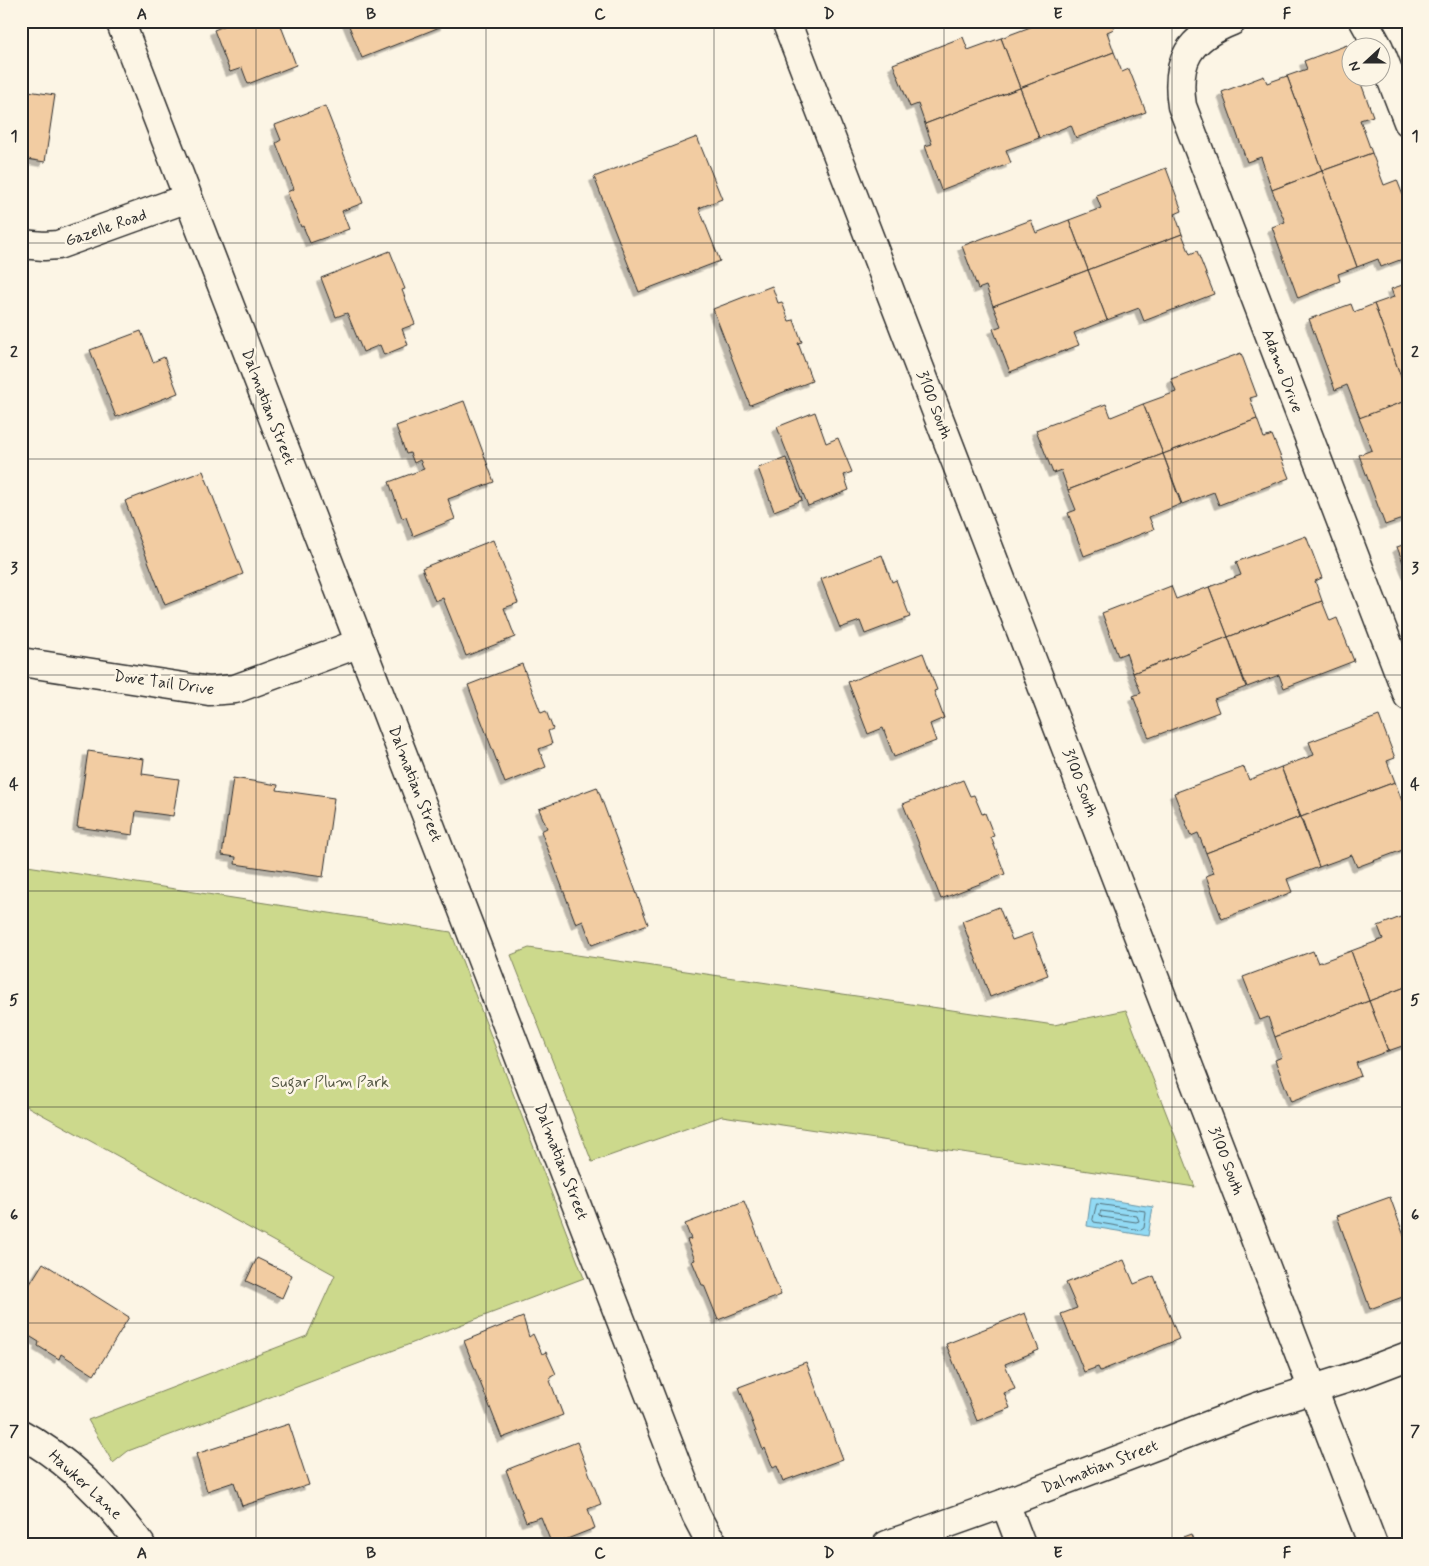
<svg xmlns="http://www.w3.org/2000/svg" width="1429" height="1566" font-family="Mynerve,sans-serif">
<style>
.green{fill:#ccd98c;stroke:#7c825c}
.water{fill:#92daf4;stroke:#6994a4}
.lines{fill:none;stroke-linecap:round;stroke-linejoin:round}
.shore{stroke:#54717b;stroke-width:1}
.building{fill:#f2cca2;stroke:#2b2b2b;filter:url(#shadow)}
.minor-casing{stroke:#2b2b2b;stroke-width:31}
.major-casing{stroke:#2b2b2b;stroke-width:31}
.minor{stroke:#fcf5e5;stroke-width:28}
.major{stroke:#fcf5e5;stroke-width:28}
.grid{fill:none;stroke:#2b2b2b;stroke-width:1;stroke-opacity:0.55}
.labels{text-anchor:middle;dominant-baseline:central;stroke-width:5;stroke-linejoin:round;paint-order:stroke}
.street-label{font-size:16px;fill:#2b2b2b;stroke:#fcf5e5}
.park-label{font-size:16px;fill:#535643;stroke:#fcf5e5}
.neatline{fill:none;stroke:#2b2b2b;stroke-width:2}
.grid-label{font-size:16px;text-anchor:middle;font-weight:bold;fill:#2b2b2b}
</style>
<defs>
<filter id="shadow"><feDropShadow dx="-4.5" dy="4.5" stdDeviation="0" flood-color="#0004"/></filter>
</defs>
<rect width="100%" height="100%" fill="#fcf5e5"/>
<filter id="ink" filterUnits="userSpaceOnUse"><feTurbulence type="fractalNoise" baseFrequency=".02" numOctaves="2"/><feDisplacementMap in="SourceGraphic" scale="10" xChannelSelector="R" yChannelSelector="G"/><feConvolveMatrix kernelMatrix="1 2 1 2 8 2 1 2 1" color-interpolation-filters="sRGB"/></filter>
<g filter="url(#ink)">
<g class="green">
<polygon points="21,865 451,932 584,1278 128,1451 113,1463 88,1420 307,1336 335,1275 21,1103"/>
<polygon points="529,948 1054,1025 1126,1010 1195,1187 722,1116 592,1162 511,955"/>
</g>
<polygon class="water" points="1091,1197 1153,1207 1148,1236 1087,1226"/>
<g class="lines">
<g class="shore">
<polygon points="1097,1204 1145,1211 1146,1213 1144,1228 1141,1230 1094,1222 1093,1220"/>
<polygon points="1101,1211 1137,1216 1139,1221 1136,1222 1102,1217 1100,1215"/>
</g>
</g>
<g class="building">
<polygon points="236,21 279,21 296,65 248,84 242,68 230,72 214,30"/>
<polygon points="347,21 444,21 445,25 362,58"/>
<polygon points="1031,21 1111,21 1114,29 1107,32 1114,52 1020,88 1001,38 1033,26"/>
<polygon points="963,37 968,50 1001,38 1020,88 925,124 918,104 910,107 893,64"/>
<polygon points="1347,45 1352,57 1352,78 1359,78 1373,116 1360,120 1372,153 1322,171 1287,76 1307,69 1304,61"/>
<polygon points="1114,52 1122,72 1129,69 1146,112 1076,138 1071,125 1039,138 1020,88"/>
<polygon points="1264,76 1267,83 1287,76 1322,171 1272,190 1261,157 1247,162 1222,92"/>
<polygon points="1020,88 1039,138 1006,150 1011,163 941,190 925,146 932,144 925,124"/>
<polygon points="21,90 55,95 45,162 21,158"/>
<polygon points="325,106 363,203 342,211 349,229 310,243 303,226 301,227 287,192 294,189 276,143 281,140 275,125"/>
<polygon points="697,137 722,199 699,208 720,261 639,292 594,177"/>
<polygon points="1372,153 1384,185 1397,180 1408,208 1408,257 1381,267 1378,259 1357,267 1322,171"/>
<polygon points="1166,168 1182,211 1175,214 1182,234 1088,270 1069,220 1101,208 1096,195"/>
<polygon points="1322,171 1357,267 1338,274 1340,281 1298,298 1272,227 1285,222 1272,190"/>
<polygon points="1031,220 1036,233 1069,220 1088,270 993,306 986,286 978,289 962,246"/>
<polygon points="1182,234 1190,254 1197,251 1214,294 1144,321 1139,308 1107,320 1088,270"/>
<polygon points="390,251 405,289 402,290 415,324 402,329 408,345 384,355 380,345 363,352 347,313 336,317 321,278"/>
<polygon points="1088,270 1107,320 1074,333 1079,345 1010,372 993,329 1001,326 993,306"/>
<polygon points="1408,283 1408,396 1374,304 1394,297 1391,289"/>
<polygon points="772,286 778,303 782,302 789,321 794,320 802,342 798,343 812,381 750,405 713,309"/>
<polygon points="1351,304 1354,312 1374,304 1408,396 1408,400 1360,418 1347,385 1335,390 1309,319"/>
<polygon points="141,331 153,362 164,357 178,393 116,417 90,350"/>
<polygon points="1241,353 1257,396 1250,398 1257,419 1163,454 1143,404 1176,392 1171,379"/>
<polygon points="1408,400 1408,517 1385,525 1359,455 1372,450 1359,418"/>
<polygon points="464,401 494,482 448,499 455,519 413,536 406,517 402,518 389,482 424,469 420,460 414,463 410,453 406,454 396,426"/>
<polygon points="1106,404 1111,417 1143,404 1163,454 1068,490 1061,470 1053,473 1036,430"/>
<polygon points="815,412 826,443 838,438 852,472 844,475 849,490 808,506 777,427"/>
<polygon points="1257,419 1264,438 1272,435 1289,478 1219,505 1214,492 1182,504 1163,454"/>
<polygon points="1163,454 1181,504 1149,517 1154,529 1084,556 1068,513 1076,510 1068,490"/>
<polygon points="786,458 802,500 774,511 758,468"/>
<polygon points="203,471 243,574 165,605 125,501"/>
<polygon points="21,505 29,507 21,560"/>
<polygon points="1306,536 1322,578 1315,581 1322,601 1228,637 1209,587 1241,575 1236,562"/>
<polygon points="493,540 518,603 504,608 515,637 466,656 443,598 435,601 422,568"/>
<polygon points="1408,543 1408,575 1397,547"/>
<polygon points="882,555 892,582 896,580 910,617 865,634 860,621 840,628 821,579"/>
<polygon points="1171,586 1176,599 1209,587 1228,637 1133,673 1126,653 1118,656 1102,613"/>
<polygon points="1322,601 1330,621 1337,618 1354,661 1284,688 1279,675 1247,687 1228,637"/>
<polygon points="1228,637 1246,687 1214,699 1219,712 1149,738 1133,696 1141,693 1133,673"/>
<polygon points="923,653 937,690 934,691 944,718 930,724 936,741 894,757 883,728 868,734 848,682"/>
<polygon points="522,664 541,713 546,711 553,729 548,731 552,744 539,749 546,767 505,783 468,685"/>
<polygon points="1379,716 1395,758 1387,761 1395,782 1301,817 1281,767 1314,755 1309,742"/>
<polygon points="88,751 144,759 142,774 179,779 173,816 136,811 133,835 77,827"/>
<polygon points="1244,767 1249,780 1281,767 1300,817 1206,853 1198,833 1191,836 1174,793"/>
<polygon points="233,778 278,785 277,790 334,798 323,877 235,864 236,857 222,855"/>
<polygon points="963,780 970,796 974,795 982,814 985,813 994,836 991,837 1005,874 941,899 903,804"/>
<polygon points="1395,782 1402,801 1408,799 1408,848 1357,867 1352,855 1319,867 1301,817"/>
<polygon points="597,787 648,924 592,945 583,921 576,924 541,831 547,828 539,809"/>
<polygon points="1300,817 1319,867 1287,879 1292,892 1222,919 1206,876 1214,873 1206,853"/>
<polygon points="999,907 1012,940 1032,933 1048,975 990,997 962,921"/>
<polygon points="1408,914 1408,986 1369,1001 1351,951 1383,939 1378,926"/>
<polygon points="1313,951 1318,963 1351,951 1369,1001 1275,1037 1268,1017 1260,1020 1243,977"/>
<polygon points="1408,986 1408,1044 1388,1051 1369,1001"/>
<polygon points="1369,1001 1388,1051 1356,1063 1361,1076 1291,1102 1275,1060 1282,1057 1275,1037"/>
<polygon points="1390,1197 1408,1247 1408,1295 1370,1309 1337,1216"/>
<polygon points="744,1201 781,1295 718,1320 704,1285 702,1285 692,1261 695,1260 687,1240 691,1239 685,1224"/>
<polygon points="257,1258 292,1275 282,1298 246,1281"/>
<polygon points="1124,1260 1134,1284 1154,1276 1179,1339 1100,1371 1098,1367 1084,1372 1061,1314 1077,1308 1066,1283"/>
<polygon points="43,1263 129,1317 94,1375 61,1354 59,1359 38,1346 39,1342 21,1331 21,1298"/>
<polygon points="1025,1313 1039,1350 1005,1364 1015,1389 1004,1393 1010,1408 977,1421 946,1344"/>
<polygon points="523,1317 529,1337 533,1334 542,1354 546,1352 556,1374 549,1378 563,1415 502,1438 464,1341"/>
<polygon points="806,1362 843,1459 783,1481 777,1466 773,1468 765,1448 763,1450 739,1387"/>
<polygon points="289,1424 309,1485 242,1506 234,1482 207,1491 196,1454"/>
<polygon points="577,1442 601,1504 588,1509 595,1528 552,1545 541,1517 526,1522 506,1470"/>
<polygon points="1191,1534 1195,1545 1161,1545"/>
<polygon points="326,1538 328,1545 308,1545"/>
</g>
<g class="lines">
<g class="minor-casing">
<g id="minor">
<polyline points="120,21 696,1515 706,1534 715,1545"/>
<path d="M1232 21C1189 38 1175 60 1182 106L1408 696"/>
<polyline points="1364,21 1379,48"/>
<polyline points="1382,55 1408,122"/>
<polyline points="21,244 44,246 58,245 188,198"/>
<polyline points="21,662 197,689 209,691 235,689 360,643"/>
<path d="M21 1434C69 1460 109 1501 141 1545"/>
<polyline points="1005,1503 1021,1545"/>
<polyline points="887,1545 1005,1503 1257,1407 1361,1374 1408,1356"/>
</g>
</g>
<g class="major-casing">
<polyline id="major" points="786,21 1373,1545"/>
</g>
<use href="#minor" class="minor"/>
<use href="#major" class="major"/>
</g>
</g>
<path class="grid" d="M256 21V1545M486 21V1545M714 21V1545M944 21V1545M1172 21V1545M21 243H1408M21 459H1408M21 675H1408M21 891H1408M21 1107H1408M21 1323H1408"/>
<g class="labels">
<g class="street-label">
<text transform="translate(106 228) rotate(-19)">Gazelle Road</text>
<text transform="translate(1282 371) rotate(69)">Adamo Drive</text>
<text transform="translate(934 405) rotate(69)">3100 South</text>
<text transform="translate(268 407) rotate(69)">Dalmatian Street</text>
<text transform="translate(164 683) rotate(8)">Dove Tail Drive</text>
<text transform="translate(1080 783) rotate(69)">3100 South</text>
<text transform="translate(415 784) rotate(69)">Dalmatian Street</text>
<text transform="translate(1226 1161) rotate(69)">3100 South</text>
<text transform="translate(561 1162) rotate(69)">Dalmatian Street</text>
<text transform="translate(1100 1467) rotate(-21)">Dalmatian Street</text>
<text transform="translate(85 1485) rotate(43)">Hawker Lane</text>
</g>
<g class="park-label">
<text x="330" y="1082">Sugar Plum Park</text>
</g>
</g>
<rect width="1429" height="1566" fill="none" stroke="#fcf5e5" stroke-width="55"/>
<g transform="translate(1366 62) rotate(249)"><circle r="24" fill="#fcf5e5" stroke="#a8a49b"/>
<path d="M0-4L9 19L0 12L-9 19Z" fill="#2b2b2b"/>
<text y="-8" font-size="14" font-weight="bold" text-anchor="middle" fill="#2b2b2b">N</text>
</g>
<rect x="28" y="28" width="1374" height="1510" class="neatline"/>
<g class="grid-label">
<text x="142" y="19">A</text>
<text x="371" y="19">B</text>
<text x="600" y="19">C</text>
<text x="829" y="19">D</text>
<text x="1058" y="19">E</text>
<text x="1287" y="19">F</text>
<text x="14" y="141">1</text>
<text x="1415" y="141">1</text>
<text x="14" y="357">2</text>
<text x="1415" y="357">2</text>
<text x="14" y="573">3</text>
<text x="1415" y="573">3</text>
<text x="14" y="789">4</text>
<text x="1415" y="789">4</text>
<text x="14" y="1005">5</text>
<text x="1415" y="1005">5</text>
<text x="14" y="1220">6</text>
<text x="1415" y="1220">6</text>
<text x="14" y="1436">7</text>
<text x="1415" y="1436">7</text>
<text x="142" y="1558">A</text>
<text x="371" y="1558">B</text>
<text x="600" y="1558">C</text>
<text x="829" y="1558">D</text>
<text x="1058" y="1558">E</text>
<text x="1287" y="1558">F</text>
</g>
</svg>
